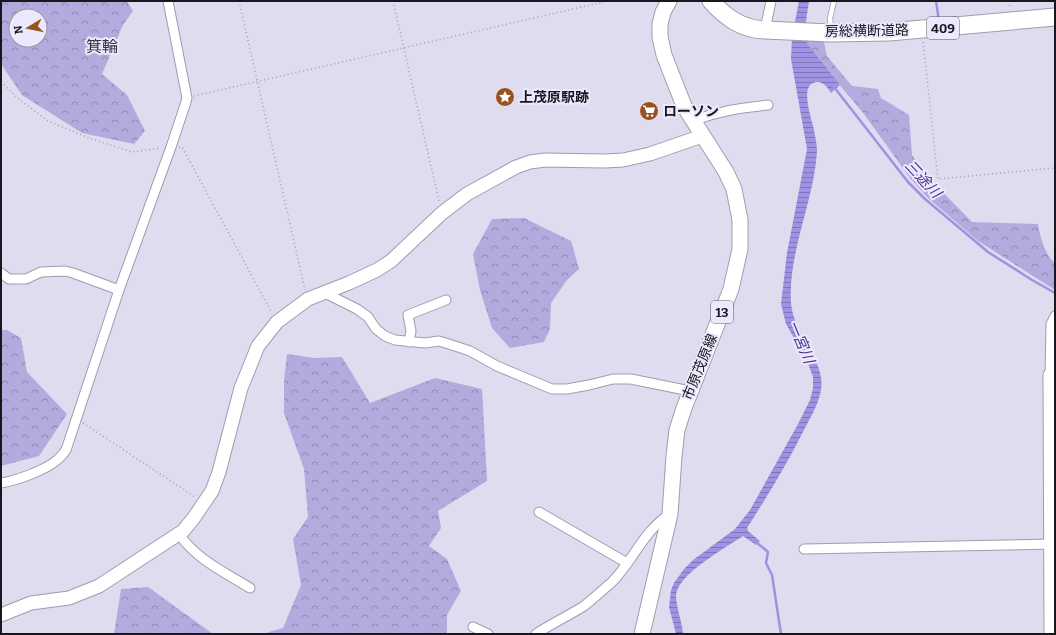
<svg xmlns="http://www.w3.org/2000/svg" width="1056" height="635" font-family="Bitter,'Noto Sans JP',serif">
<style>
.forest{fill:url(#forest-crowns);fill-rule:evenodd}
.water{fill:url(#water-rules)}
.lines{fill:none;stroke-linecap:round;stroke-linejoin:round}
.stream{stroke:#a191e3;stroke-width:2.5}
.lane-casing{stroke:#9e9cae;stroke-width:6}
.street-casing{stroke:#9e9cae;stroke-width:11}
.secondary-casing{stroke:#9e9cae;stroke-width:15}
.primary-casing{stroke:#9e9cae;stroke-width:17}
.highway-casing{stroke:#9e9cae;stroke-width:19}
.path{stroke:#9f9dac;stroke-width:1.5;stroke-dasharray:1 3;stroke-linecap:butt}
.lane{stroke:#fff;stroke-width:4.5}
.street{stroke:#fff;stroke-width:9}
.secondary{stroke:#fff;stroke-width:13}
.primary{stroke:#fff;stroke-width:15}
.highway{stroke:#fff;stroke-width:17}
.labels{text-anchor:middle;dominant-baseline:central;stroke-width:4;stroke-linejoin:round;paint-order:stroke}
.shield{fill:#ece9fd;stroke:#585661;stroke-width:1}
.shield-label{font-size:13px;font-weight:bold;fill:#18171e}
.street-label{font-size:14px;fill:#18171e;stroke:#ece9fd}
.poi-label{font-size:14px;font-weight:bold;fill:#18171e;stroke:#ece9fd;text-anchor:start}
.water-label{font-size:15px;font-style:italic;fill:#4b2f8e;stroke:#ece9fd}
.quarter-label{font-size:16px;fill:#353241;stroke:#ece9fd}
</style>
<defs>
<pattern id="forest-crowns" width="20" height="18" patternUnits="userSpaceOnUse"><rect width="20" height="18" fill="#b3aade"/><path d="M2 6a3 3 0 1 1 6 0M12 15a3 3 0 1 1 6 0" fill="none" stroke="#9189b3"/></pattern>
<pattern id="water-rules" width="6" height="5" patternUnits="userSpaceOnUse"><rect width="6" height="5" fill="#a191e3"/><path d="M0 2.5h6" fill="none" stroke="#8275b7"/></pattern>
</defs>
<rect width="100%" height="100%" fill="#dfdcef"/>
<g class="forest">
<path d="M1 1H127L133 11 123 25 102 74 127 95 145 131 134 144 82 133 22 95 1 64ZM16 16H40V40H16Z"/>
<path d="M806 38H823L827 56 852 86 878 89 881 98 909 115 912 155 926 175 972 222 1038 224C1040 237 1045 255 1055 263V290L978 241 928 198 910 178 864 114 812 52 808 45Z"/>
<polygon points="524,218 571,241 579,269 567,280 551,303 550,329 544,342 510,348 492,328 480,290 473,254 492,219"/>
<polygon points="1,330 7,330 21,338 27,372 67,414 39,456 1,466"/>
<polygon points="287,354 314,358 342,357 370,403 435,378 482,389 487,481 438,511 441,528 429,546 447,559 461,591 447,615 447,634 262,634 283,628 301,585 293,539 308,517 304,469 284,413 284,381"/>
<polygon points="148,587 213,634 114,634 121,589"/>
</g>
<path class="water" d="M799 1H809C807 16 803 31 808 45L840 85 831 93C828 88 824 82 817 82 798 83 812 119 814 130 815 136 817 144 817 151 814 202 788 251 791 303 793 334 826 360 821 390 819 402 812 415 806 426 789 461 768 495 747 528L748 531 760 541 756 545 743 536C726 548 675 575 676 597 677 610 682 622 683 634H676L669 607 671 590 674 583 684 569 693 560 735 529 750 510 798 424 810 400 813 388V377L807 361 786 324 781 304 787 253 807 149 791 59 792 37Z"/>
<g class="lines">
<g class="stream">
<polyline points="936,1 939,21"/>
<polyline points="834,87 908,182 925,199 988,252 1032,280 1055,293"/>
<polyline points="756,542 768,552 766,563 772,575 781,634"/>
</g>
<g class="lane-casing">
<polyline id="lane" points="831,29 830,18 834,1"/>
</g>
<g class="street-casing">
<g id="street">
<polyline points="765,30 771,1"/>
<path d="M692 121C719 111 740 108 768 105"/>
<polyline points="1,273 9,279 26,279 41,272 65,271 73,273 119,290"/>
<polyline points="323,292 357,309 368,317 376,329 385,336 395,340 425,343 439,341 455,346 470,351 497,366 552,389 567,389 589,385 613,379 631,379 690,391"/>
<polyline points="409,342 411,331 408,315 446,300"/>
<polyline points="1050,375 1051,324 1055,316"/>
<path d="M1 483C15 481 46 470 57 460 60 458 63 454 66 450L119 290 171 147 186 102 187 98 168 1"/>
<polyline points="539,512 627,563"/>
<path d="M179 534C196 559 224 572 250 588"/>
<polyline points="804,549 1055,544"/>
<polyline points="473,627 488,634"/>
<path d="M536 634C551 624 568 616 584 606 593 599 603 590 612 582 633 561 644 530 670 514"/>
</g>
</g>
<g class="secondary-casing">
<g id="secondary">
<polyline points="1050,375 1051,634"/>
<polyline points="1,615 31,603 69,598 99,586 183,531 193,519 212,491 219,472 241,388 258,346 277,322 308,299 349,283 377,270 391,261 442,213 467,194 516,167 530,162 545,160 605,161 623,160 650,154 702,136"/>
</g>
</g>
<g class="primary-casing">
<polyline id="primary" points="642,634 670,514 674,456 677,430 684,408 731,289 740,249 740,220 734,189 726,172 684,106 664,55 660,37 660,24 663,12 669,1"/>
</g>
<g class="highway-casing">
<path id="highway" d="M711 1C726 18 742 29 765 30L831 33 889 32 1055 17"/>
</g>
<g class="path">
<polyline points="239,1 305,290"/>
<polyline points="393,1 439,201"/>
<polyline points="1009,1 1010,8"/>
<polyline points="923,42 938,179 1055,168"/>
<polyline points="1,82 20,100 48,121 89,138 132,152 161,148"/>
<polyline points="194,96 608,1"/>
<polyline points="179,147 182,147 272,313"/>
<polyline points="83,423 195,497"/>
</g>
<use href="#lane" class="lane"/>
<use href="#street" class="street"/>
<use href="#secondary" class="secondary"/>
<use href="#primary" class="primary"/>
<use href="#highway" class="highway"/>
</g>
<defs>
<g id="sight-disc" transform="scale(1)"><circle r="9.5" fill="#955420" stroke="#ece9fd"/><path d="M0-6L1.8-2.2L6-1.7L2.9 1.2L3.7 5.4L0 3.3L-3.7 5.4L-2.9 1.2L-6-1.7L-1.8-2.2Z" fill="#fff"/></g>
<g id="supermarket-disc" transform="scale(1)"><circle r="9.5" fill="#955420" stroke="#ece9fd"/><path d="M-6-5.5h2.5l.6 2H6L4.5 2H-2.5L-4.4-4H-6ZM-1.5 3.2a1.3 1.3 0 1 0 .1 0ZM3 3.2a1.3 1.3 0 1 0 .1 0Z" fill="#fff"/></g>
</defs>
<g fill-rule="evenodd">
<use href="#sight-disc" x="505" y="97"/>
<use href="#supermarket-disc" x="649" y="111"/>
</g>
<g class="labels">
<g class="shield">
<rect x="927" y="17" width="32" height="22" rx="3"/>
<rect x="711" y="301" width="22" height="22" rx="3"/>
</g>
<g class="shield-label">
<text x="943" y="28">409</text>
<text x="722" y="312">13</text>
</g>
<g class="street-label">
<text transform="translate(867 31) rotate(-1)">房総横断道路</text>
<text transform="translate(700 367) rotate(-68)">市原茂原線</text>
</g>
<g class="poi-label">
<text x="519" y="97">上茂原駅跡</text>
<text x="663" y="111">ローソン</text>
</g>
<g class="water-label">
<text transform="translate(923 179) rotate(47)">三途川</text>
<text transform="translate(801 342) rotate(67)">一宮川</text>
</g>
<g class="quarter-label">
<text x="102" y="46">箕輪</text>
</g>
</g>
<rect width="1056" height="635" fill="none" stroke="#18171e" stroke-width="4"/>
<g transform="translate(28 28) rotate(260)"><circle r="19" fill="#ece9fd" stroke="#9795a4"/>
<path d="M0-3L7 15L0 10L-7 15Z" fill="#955420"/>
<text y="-6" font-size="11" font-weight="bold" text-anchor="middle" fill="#18171e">N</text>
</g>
</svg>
